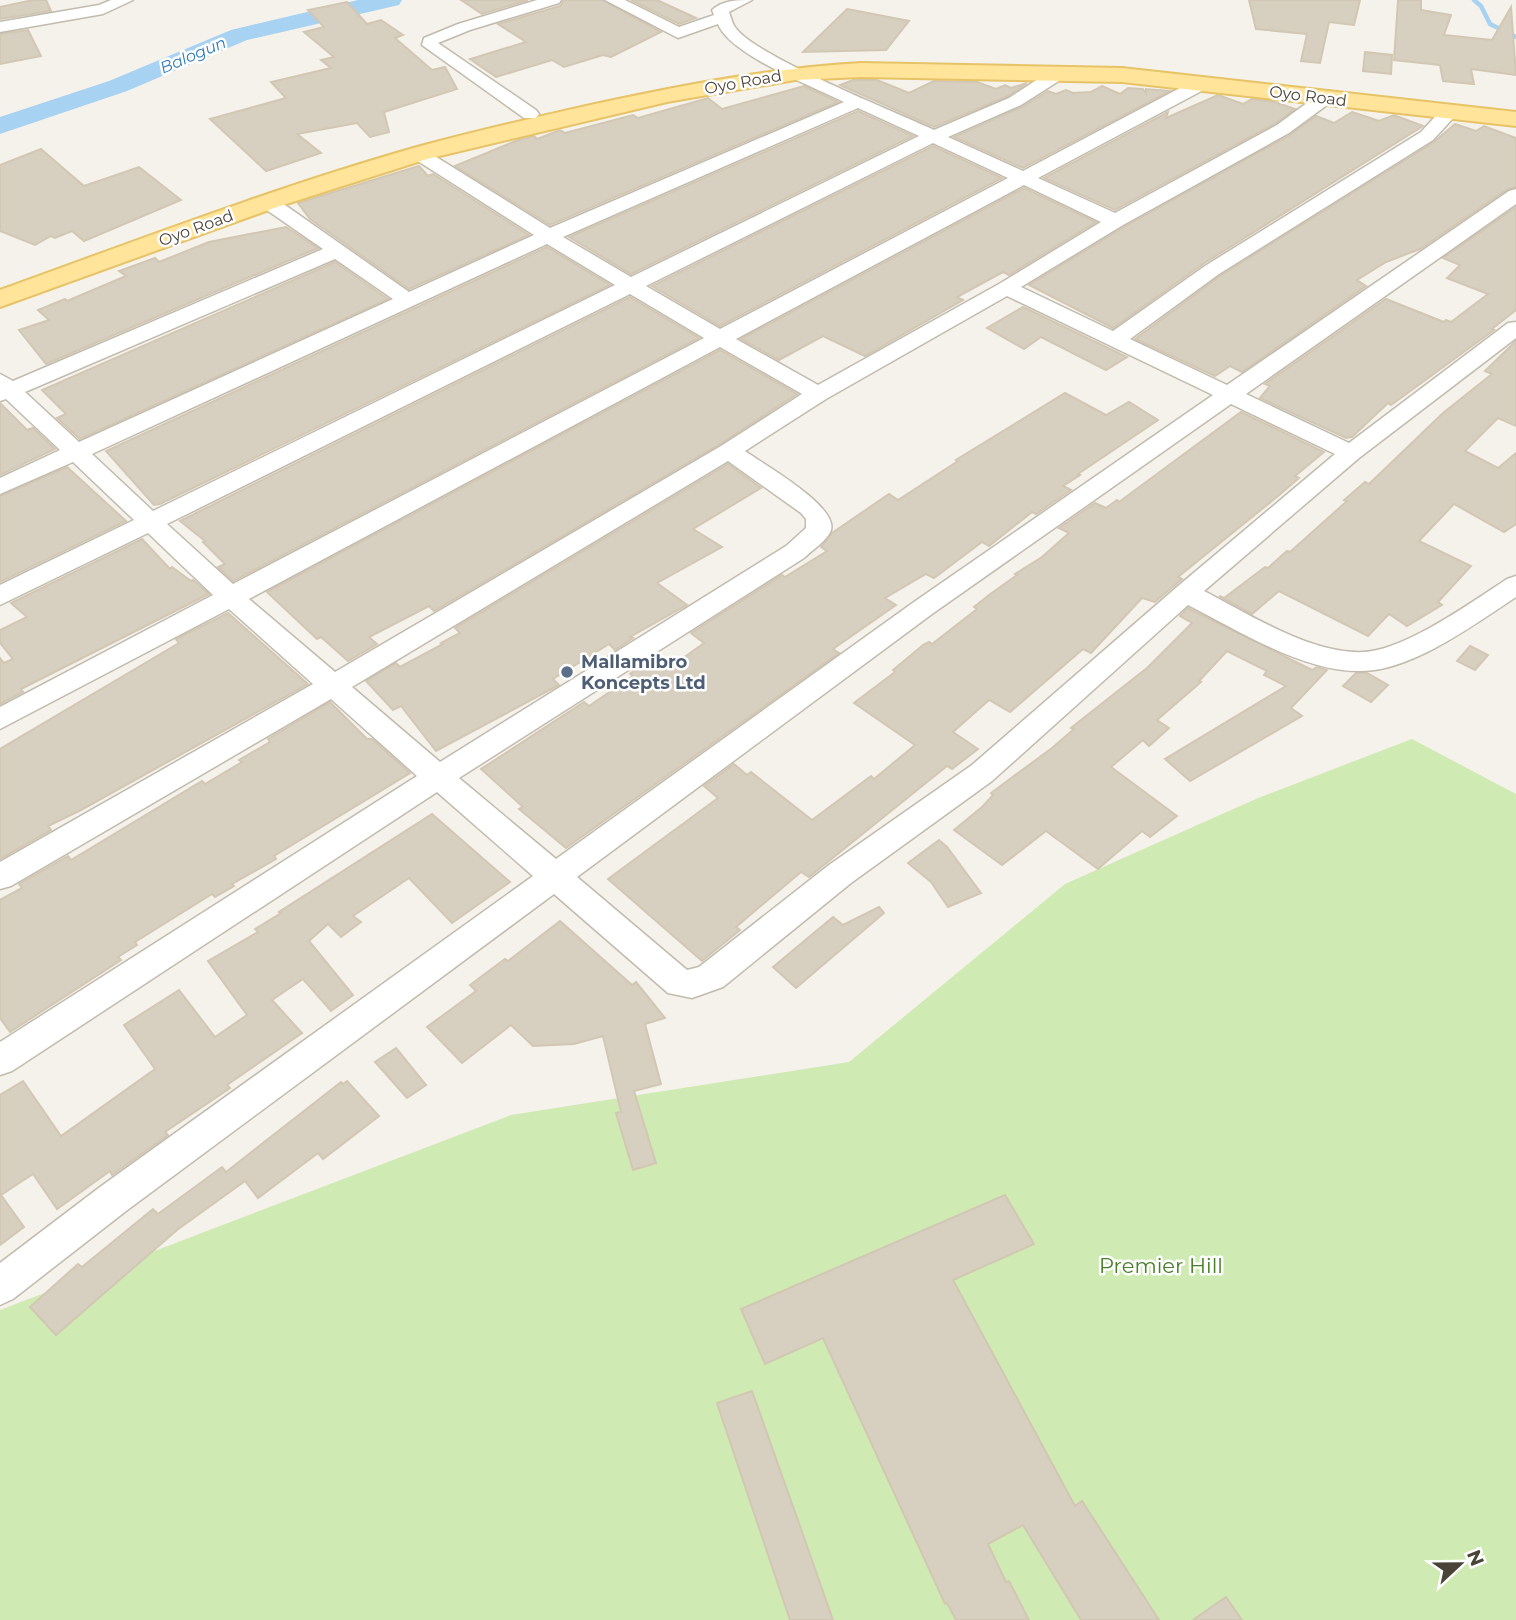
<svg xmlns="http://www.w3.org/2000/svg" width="1516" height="1620" font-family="Montserrat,sans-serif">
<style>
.green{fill:#d0eab3}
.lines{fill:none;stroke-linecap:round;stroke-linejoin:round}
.stream{stroke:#a7d2f2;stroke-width:4.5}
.river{fill:#a7d2f2;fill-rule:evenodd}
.building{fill:#d7cfc0;stroke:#d2c7b3;stroke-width:2}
.street-casing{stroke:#c1bbad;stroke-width:3}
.primary-casing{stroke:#e7c367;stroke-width:4}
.street{fill:#fff;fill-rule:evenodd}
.primary{fill:#ffe49a;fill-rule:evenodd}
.service-dot{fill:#5c6f8a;stroke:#fff;stroke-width:2.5}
.labels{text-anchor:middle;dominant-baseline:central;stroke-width:5;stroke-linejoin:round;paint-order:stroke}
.far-water-label{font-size:16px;font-style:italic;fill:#2e7bb9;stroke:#fff}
.far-street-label{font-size:16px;fill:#4a4338;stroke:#fff}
.service-label{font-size:18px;font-weight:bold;fill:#4e5e75;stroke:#fff;text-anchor:start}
.near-park-label{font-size:21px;fill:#477e29;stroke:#fff}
</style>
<rect width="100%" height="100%" fill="#f5f2eb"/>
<polygon class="green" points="1412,739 1516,794 1516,1620 0,1620 0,1310 511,1115 849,1062 1065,884 1258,798"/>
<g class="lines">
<polyline class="stream" points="1474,0 1481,6 1490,24 1516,37"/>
<polygon class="river" points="358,0 402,0 399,5 247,40 127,91 0,134 0,117 109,81 231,30"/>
</g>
<g class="building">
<polygon points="33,0 46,0 51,11 0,19 0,7"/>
<polygon points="461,0 528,0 482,14"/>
<polygon points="564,0 603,0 661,32 611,57 603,55 564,67 552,60 496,77 470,59 526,42 498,24 560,6"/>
<polygon points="631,0 657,0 696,18 679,24"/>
<polygon points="1249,0 1360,0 1354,25 1329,22 1320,63 1301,61 1307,34 1256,29"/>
<polygon points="1398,0 1421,0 1421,10 1451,15 1444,35 1492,40 1511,7 1516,75 1471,69 1474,84 1443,81 1440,65 1394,60"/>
<polygon points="347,2 367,24 381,20 403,35 395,38 432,70 445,67 457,89 384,112 389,132 370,137 357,123 297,134 321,153 266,171 210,119 286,98 271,82 331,68 321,60 334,57 304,32 324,27 308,10"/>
<polygon points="847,9 909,21 886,50 803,52"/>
<polygon points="28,30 41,56 0,64 0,34"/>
<polygon points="1365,52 1392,55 1391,74 1363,71"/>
<polygon points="853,80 877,80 909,93 934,81 977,82 996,89 1005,85 1011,88 1027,83 1008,96 934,127 840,85"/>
<polygon points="804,86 838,102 550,225 455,166 518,140 534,136 537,139 560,130 565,133 633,115 638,118 708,98 722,109"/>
<polygon points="1102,86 1120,94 1128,88 1143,89 1146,93 1146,89 1170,91 1023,168 954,137 1022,107 1048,91 1056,94 1066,90 1073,93 1091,92"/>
<polygon points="1218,95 1243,104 1252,99 1275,102 1295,109 1276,123 1115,210 1044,178 1168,112 1166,118"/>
<polygon points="858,111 913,136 631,274 569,237"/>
<polygon points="1352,112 1379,121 1394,115 1423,126 1203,264 1113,328 1029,285 1124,227 1290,135 1316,116 1334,123"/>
<polygon points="1455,124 1476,131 1484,126 1516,138 1516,187 1508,189 1420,249 1386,262 1357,280 1366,286 1242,372 1230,366 1215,376 1135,339 1220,276 1434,142"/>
<polygon points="933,146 1002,178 720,326 652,286"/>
<polygon points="41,149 84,186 139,167 181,200 84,241 72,231 55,238 51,236 35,245 0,231 0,165"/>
<polygon points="419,166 428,176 433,174 529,235 409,289 310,219 298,203"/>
<polygon points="1024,188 1096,222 1009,275 1003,272 957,297 963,300 865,356 823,336 779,360 741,339"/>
<polygon points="1516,207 1516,310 1492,329 1494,330 1424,381 1391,405 1388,403 1352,437 1346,438 1260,398 1270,386 1265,384 1386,299 1444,322 1446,320 1451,322 1488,294 1447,278 1460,265 1443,258"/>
<polygon points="286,227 318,248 46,364 19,330 49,320 38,310 65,299 67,301 126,276 119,271 144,262 155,258 159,262 209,242"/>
<polygon points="547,247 610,285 160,504 154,505 106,451"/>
<polygon points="335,262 388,299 80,439 57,418 66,414 42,390"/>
<polygon points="630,297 699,338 233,581 218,567 225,564 203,542 205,541 180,521"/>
<polygon points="1023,307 1127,357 1106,370 1041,337 1024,349 987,328"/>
<polygon points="1516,341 1516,426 1498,418 1465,451 1498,468 1516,453 1516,524 1504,532 1454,504 1419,541 1471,566 1438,602 1442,605 1407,626 1389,614 1368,636 1279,591 1252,614 1219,596 1224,598 1265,567 1268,568 1287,551 1290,552 1347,501 1344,500 1365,482 1369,484 1443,413 1492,374 1485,371"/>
<polygon points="720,350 797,394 720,444 434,611 429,606 369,637 377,644 348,661 321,637 317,639 267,592"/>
<polygon points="1065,393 1106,415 1129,402 1158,420 1078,474 1080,475 1063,486 1071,490 1036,514 1032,512 989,546 982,542 934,578 926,574 885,598 896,605 833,649 839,653 566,848 519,809 523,807 481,769 584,702 589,706 633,676 630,674 637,668 657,655 672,666 704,643 691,633 782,575 785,577 827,551 821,547 832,533 889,494 898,500 958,461 956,460"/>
<polygon points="0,403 27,430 33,428 55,449 0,475"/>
<polygon points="1241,412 1324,452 1295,476 1299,478 1278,496 1178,577 1182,579 1155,602 1142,598 1091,653 1083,649 1010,712 989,700 953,732 978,749 952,769 947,766 809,877 801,872 736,927 740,930 702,961 608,879 718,798 704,786 734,764 747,775 751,772 812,820 871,776 874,779 915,745 854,703 895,672 893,670 923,645 929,642 932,644 977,609 974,607 989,595 1017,575 1015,574 1042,557 1069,533 1059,528 1095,503 1106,508 1117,500 1119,502"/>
<polygon points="728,464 761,488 693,529 722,547 657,583 687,605 630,637 633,638 615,650 609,644 553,679 559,685 436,751 401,706 393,710 366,681 396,663 400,667 443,644 441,643 460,633 455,628"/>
<polygon points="67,467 126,521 0,582 0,496"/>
<polygon points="142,539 170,569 172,567 191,581 193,580 209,594 21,689 23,692 0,704 0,658 4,663 13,659 0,643 0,630 27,617 11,603"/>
<polygon points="1188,608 1312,670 1317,667 1327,670 1291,708 1302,716 1190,781 1165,759 1286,686 1264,675 1267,671 1227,651 1199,681 1201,682 1157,720 1169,728 1149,746 1143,740 1111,767 1177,816 1150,837 1142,831 1098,869 1046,831 1002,865 954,830 982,807 993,795 991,793 1052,748 1074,729 1071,728 1147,668 1192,623 1180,616"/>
<polygon points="228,613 308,684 81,810 48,826 51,830 0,859 0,749 179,643 176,639"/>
<polygon points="1470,646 1488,655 1475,670 1457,661"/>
<polygon points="1356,673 1367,673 1388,685 1371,702 1343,686"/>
<polygon points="330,702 367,739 372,739 410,773 274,856 276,859 232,884 234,886 215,897 212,894 135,942 137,945 118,957 121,960 10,1032 0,1018 0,900 22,888 19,884 68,856 71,860 202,781 205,784 242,762 239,760 270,742 268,739"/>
<polygon points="432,814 510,882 452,923 409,878 353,916 361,922 341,937 328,924 309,941 353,995 331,1011 303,979 272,1000 302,1033 227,1085 230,1088 165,1132 168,1135 112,1175 110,1171 57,1209 33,1174 1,1195 24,1227 0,1245 0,1095 23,1081 61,1136 155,1069 124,1025 179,990 215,1037 247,1015 208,961 258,932 255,929 281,913 279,912"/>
<polygon points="939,840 947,847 981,893 948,907 931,882 908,863"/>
<polygon points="879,907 884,913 796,988 773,967 833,917 843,925"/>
<polygon points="560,921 632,985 636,982 665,1018 645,1024 661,1084 634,1091 656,1163 633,1170 616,1113 621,1112 603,1036 574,1044 533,1046 511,1025 462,1063 427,1027 476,991 470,985 505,959 508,961"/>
<polygon points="396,1048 426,1085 407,1098 375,1062"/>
<polygon points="347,1081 379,1116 323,1159 318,1153 258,1198 245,1181 177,1230 56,1335 30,1307 78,1264 82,1267 153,1209 158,1214 222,1167 226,1172 341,1082 343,1084"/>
<polygon points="1005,1195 1034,1244 953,1280 1075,1506 1082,1501 1159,1620 1081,1620 1023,1525 988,1544 1006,1582 1009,1581 1029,1620 956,1620 947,1603 945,1604 823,1338 765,1364 741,1309"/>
<polygon points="752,1391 801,1529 833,1620 790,1620 717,1403"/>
<polygon points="1226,1597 1242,1620 1193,1620"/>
</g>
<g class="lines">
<g class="street-casing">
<g id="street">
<polygon points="111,0 133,0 103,14 0,32 0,22 99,5"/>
<polygon points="537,0 561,0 559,3 470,30 438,43 536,110 539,114 536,118 524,118 422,45 424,38 458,24"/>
<path d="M605 0H625L679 27 714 15 712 10C723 0 737 0 752 0L729 12C731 17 732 23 735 27 754 56 896 112 934 130L1009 98 1053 69H1065L1067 73 1065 77 1021 105 948 137 1023 171 1197 79H1209L1212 83 1209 87 1038 178 1115 213 1277 125 1319 94H1331L1334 98 1331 102 1289 133 1123 225 1021 287 1113 331 1205 266 1421 132 1443 108H1455L1458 112 1455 116 1433 140 1219 274 1130 339 1227 385 1509 191 1516 189V204L1246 394 1349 443 1508 323 1516 322V338L1359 458 1204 591C1249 614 1312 655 1364 652 1405 650 1472 602 1507 579L1516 576V597C1475 624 1413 670 1363 671 1305 673 1239 631 1188 605L992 781 851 883 723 987 692 998 668 993 554 894 126 1211 13 1299 0 1305V1263L100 1187 533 876 437 792 12 1071 0 1075V1042L417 776 331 699 11 886 0 889V862L313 684 229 609 0 729V707L213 595 148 533 0 605V585L134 520 73 462 0 494V478L60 450 6 399 0 401V374L13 381 323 249 261 206 258 202 261 198H275L409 292 534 235 413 158 410 154 413 150H425L550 228 844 102C814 87 730 55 718 24L678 38ZM858 108 919 136 631 277 563 237ZM933 143 1008 178 720 329 646 286ZM1024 185 1101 222 999 284 818 385 736 339ZM547 244 615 285 153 511 92 454ZM335 259 393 299 79 442 25 392ZM630 294 704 338 233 584 167 524ZM1007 296 1213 395 914 602 556 859 459 778 804 558C811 551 828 540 831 530 838 506 763 464 745 451L826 399ZM720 347 802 394 721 446 335 672 249 599ZM1231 404 1335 454 1177 587 972 765 829 865 699 967 687 970 577 877 932 614ZM728 461 801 513 806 519V528L786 546 440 762 352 687Z"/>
</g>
</g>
<g class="primary-casing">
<path id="primary" d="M861 63 1122 68 1516 112V126L1122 82 861 77 795 80 667 102 427 159 277 207 0 307V290C136 241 271 189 410 149 471 132 533 118 595 104 683 85 771 68 861 63Z"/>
</g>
<use href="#street" class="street"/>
<use href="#primary" class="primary"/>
</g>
<circle class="service-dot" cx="567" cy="672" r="7"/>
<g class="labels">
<g class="far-water-label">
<text transform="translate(193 55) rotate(-23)">Balogun</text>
</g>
<g class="far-street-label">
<text transform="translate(743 82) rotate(-10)">Oyo Road</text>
<text transform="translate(1308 96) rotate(7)">Oyo Road</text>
<text transform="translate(196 228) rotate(-20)">Oyo Road</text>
</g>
<g class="service-label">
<text x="581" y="662">Mallamibro<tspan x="581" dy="21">Koncepts Ltd</tspan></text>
</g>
<g class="near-park-label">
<text x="1161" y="1265">Premier Hill</text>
</g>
</g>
<g transform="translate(1460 1564) rotate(68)" stroke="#ffffff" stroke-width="5" paint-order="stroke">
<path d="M0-5L12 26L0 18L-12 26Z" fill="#4a4338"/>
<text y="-10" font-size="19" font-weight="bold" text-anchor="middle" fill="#4a4338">N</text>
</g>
</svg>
